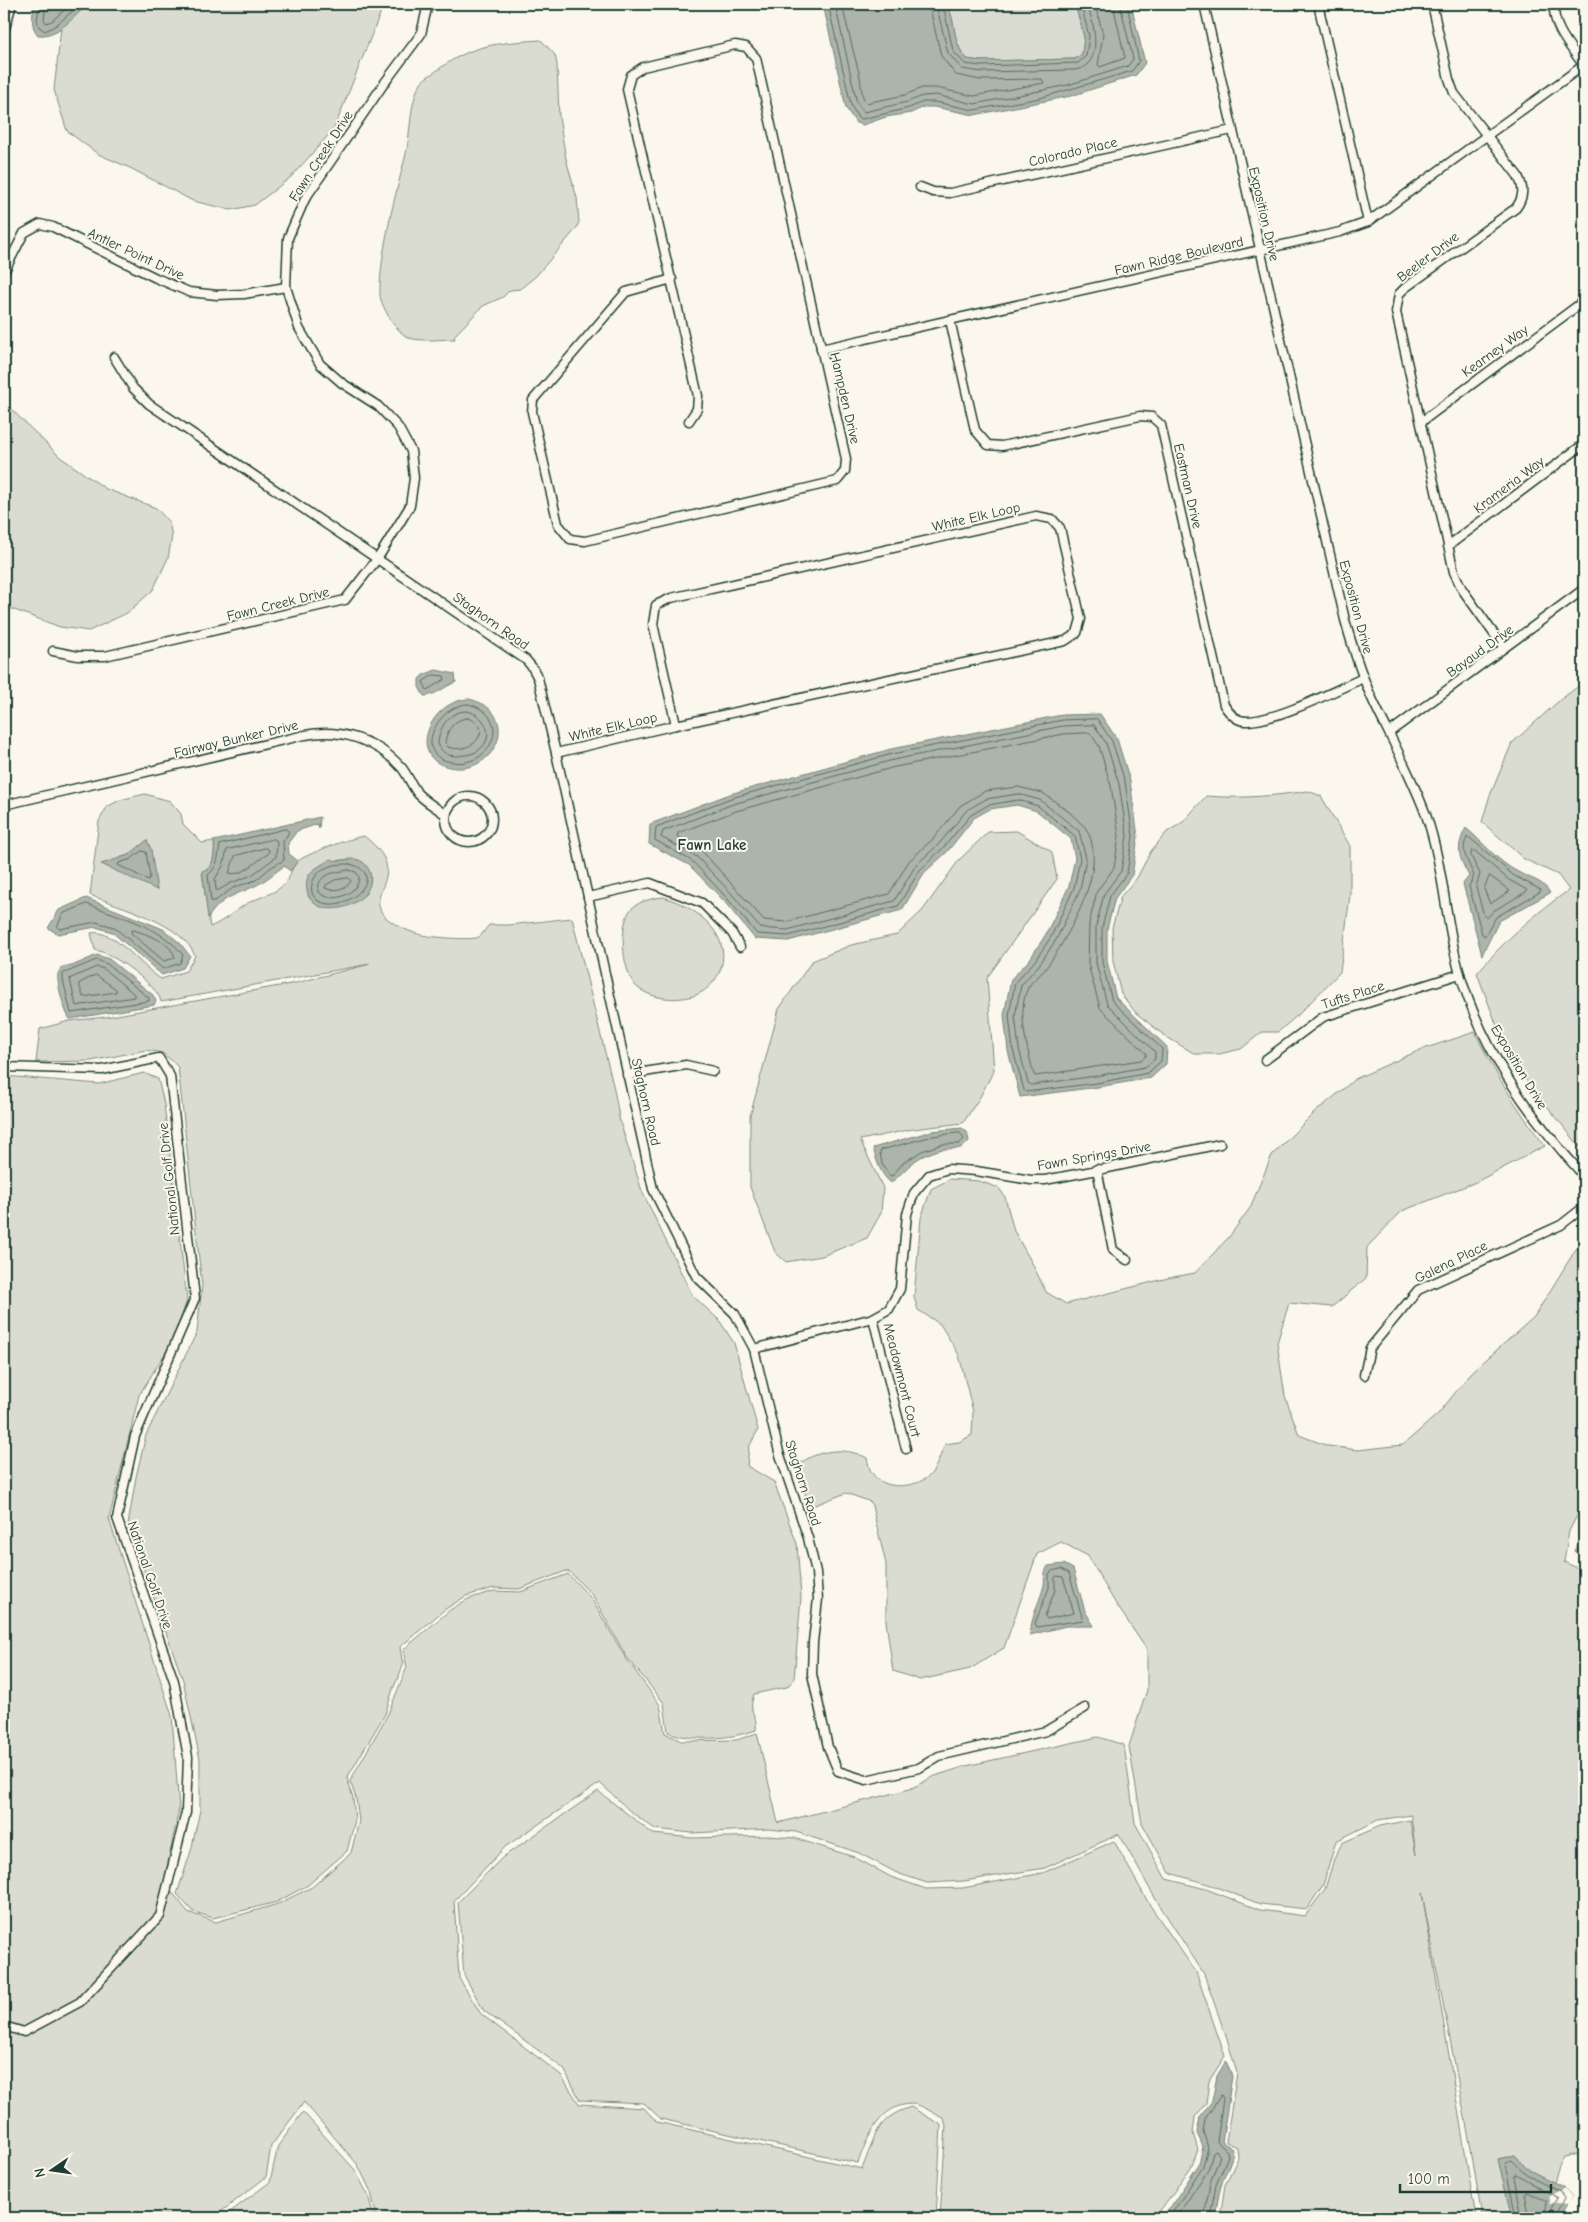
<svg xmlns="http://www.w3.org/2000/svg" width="1588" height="2222" font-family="'Comic Neue',sans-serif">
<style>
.green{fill:#dbdcd1;stroke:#7d8c82;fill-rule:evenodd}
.water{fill:#adb4aa;stroke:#74847b}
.pier{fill:#fbf7ec}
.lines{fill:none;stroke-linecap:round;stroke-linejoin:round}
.shore{stroke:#586d63;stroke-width:1}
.minor-casing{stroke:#1f3d34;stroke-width:11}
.minor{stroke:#fbf7ec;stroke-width:8}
.labels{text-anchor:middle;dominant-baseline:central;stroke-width:4;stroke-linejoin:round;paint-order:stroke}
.street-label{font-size:14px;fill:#1f3d34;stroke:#fbf7ec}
.neighbourhood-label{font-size:15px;font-weight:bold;fill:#1f3d34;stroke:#fbf7ec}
</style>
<rect width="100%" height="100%" fill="#fbf7ec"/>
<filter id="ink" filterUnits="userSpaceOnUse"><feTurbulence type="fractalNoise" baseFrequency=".02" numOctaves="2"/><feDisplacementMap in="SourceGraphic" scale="10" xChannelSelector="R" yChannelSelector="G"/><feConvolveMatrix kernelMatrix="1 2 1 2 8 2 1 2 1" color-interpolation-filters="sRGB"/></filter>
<g filter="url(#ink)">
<g class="green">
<polygon points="88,4 384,4 334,129 291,177 255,205 231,210 193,201 130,168 98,154 67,131 54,90 61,28"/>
<path d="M946 4H1075L1084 37 1082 54 1075 59 981 61 967 59C950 40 958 22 946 4Z"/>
<path d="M541 40 555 55 557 65 559 117 566 159 577 198 579 222 576 229 536 276 520 289 510 290 503 297 483 306 454 336 455 339C441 339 423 342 409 338 398 334 381 307 380 295 379 257 395 196 405 158 411 136 409 103 420 84 423 79 430 75 435 72 471 44 497 43 541 40Z"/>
<polygon points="4,402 60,457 106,489 156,508 169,522 172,536 168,558 153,590 127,613 89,631 60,627 4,606"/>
<path d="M1584 682V1152L1526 1080 1497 1026 1477 973C1507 938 1531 917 1569 890L1558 875 1524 859 1482 822 1489 798 1512 743 1560 700Z"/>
<path d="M1308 791 1321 796 1350 846V895L1340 972 1299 1014 1278 1032H1262L1241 1049 1219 1054H1195L1165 1036 1136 1013 1121 994 1113 961 1112 928 1121 896 1137 878 1151 851 1167 832 1183 822 1206 796C1241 799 1273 796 1308 791Z"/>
<path d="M145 794 170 801 181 814 183 824 202 843 214 841C215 852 214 858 210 868L202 872 210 927C224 921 234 912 246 904 258 897 277 894 286 882 291 876 291 868 297 862 305 854 351 838 364 836 412 874 367 888 382 913 389 923 407 931 418 934 427 937 473 941 479 937 483 934 486 928 489 925H509L572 918 614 1089 620 1122 642 1191 692 1295 719 1320 734 1343 758 1430 749 1447 747 1466 774 1482 797 1544 801 1597 794 1679 787 1687 754 1694C747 1715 758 1713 756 1730 730 1739 694 1742 668 1732L664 1703 626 1656 593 1596 570 1572 566 1571 519 1589 494 1588 466 1596 444 1610 400 1647 403 1666 393 1689 385 1714 347 1778 353 1798 355 1820 347 1851 308 1885 277 1902 213 1918 192 1911 177 1894 191 1851 200 1810V1759L183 1680 128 1525 136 1477 146 1435 197 1332 202 1286 178 1067 163 1053 146 1050 91 1061 36 1062 40 1029 69 1021 106 1017 296 983 370 964 161 1002C160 987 110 951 95 950L91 933C114 928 142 968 161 979L186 971 195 956C183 923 120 907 90 895L99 821 107 807 120 800ZM147 841 157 890 121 857 129 855ZM349 859C370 864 376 875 365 895L309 898C299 868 326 862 349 859Z"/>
<polygon points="1017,831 1052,852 1057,879 987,978 994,1070 980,1097 963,1123 913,1129 860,1140 883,1188 881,1213 867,1238 822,1256 786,1262 775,1252 750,1187 750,1116 779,1009 812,961 851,945 897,935 923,910 959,860 988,832"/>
<path d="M663 897C692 905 732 932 721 968 717 980 708 990 696 995 679 1001 654 1000 638 988 622 974 619 930 629 912 635 902 652 898 663 897Z"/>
<path d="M1475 1032C1494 1073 1518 1110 1545 1146L1476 1182 1402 1211 1367 1247 1366 1278 1332 1307 1289 1303 1277 1343 1285 1396 1299 1435 1328 1446 1358 1450 1403 1445 1439 1413 1471 1373 1534 1317 1576 1249 1584 1242V1502L1569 1531 1564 1562 1584 1571V2153L1564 2157 1559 2166 1554 2183 1529 2170 1515 2155 1498 2159 1512 2218H1482L1471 2149 1422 1893 1476 2218H1220L1225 2185 1238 2158 1237 2147 1226 2142 1237 2073 1228 2042 1204 1974 1155 1898 1119 1834 1045 1868 964 1881 927 1883 897 1873 859 1853 796 1832 769 1829 692 1833 655 1829 631 1812 600 1783 506 1846 454 1901 459 1978 481 2014 561 2075 579 2104 644 2108 657 2122 862 2169C875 2138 875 2118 911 2107L941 2125 936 2218H377L371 2192 358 2165 304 2102 271 2146 266 2177 213 2218H4V1076L99 1084 144 1073 158 1079 164 1104 187 1300 174 1339 139 1395 109 1519 172 1716 179 1809 164 1882 188 1912 216 1922 278 1904 312 1887 351 1853 359 1821 356 1798 350 1781 388 1714 407 1667 403 1650 450 1610 468 1599 494 1591 520 1592 568 1574 591 1598 625 1657 660 1705 665 1733 681 1741 737 1740 757 1733 778 1823 910 1789 935 1776 966 1766 1098 1737 1124 1745 1135 1823 1166 1879 1206 1889 1260 1910 1305 1916 1325 1889 1334 1859 1342 1843 1380 1826 1410 1820 1416 1855 1411 1815 1378 1820 1336 1841 1323 1885 1307 1909 1260 1904 1208 1884 1170 1873 1142 1823 1129 1746 1147 1690V1650L1114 1601 1088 1556 1061 1542 1037 1554 1004 1648 970 1669 920 1680 893 1671 886 1621V1564L871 1502 846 1493 810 1507 800 1480 799 1464C818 1450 845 1446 867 1458 868 1462 869 1469 872 1473 883 1491 915 1488 929 1476 936 1470 941 1453 945 1444L959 1442 972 1435 973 1412 959 1355 940 1324 918 1310 914 1297 921 1218 931 1189 950 1179 979 1181 999 1188 1005 1197 1014 1231 1032 1263 1046 1292 1066 1304 1168 1278 1195 1273 1229 1237 1250 1208 1272 1155 1312 1115 1355 1079 1420 1050Z"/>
<path d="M598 1791 653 1834 692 1838 769 1836 794 1838 854 1857 891 1877 926 1889 963 1888 1043 1873 1114 1841 1149 1904 1196 1972 1225 2056 1209 2081 1206 2103 1195 2117 1193 2133 1198 2150 1191 2168 1159 2212 1158 2218H940L946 2126 944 2119C935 2114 921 2104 912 2104 880 2104 867 2138 858 2163L661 2119 644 2103 580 2100 564 2069 484 2011 464 1975 458 1902 503 1857Z"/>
<polygon points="303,2112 355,2170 368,2195 374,2218 222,2218 270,2182 278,2146"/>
</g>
<g class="water">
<path d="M35 4H88C74 16 59 37 38 35 30 26 32 15 35 4Z"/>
<path d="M823 4H946C958 22 950 40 967 59L981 61 1075 59 1082 54 1084 37 1075 4H1131L1145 63 1136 75 1071 96 974 115 934 107H924L911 113 886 117 863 125 856 123 846 108Z"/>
<path d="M436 670 455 674 456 682C447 685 433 697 424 696L419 687V679L423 675Z"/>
<path d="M469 699C525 712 495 781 445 766 407 754 432 700 469 699Z"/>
<polygon points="1100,714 1117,739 1130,781 1138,837 1132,875 1115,898 1107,929 1107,961 1116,998 1167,1047 1166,1064 1151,1078 1098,1087 1020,1097 1008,1051 1004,1015 1011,979 1030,959 1046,934 1069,886 1075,858 1071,839 1037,811 1017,805 990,809 974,818 947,852 924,873 902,910 788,941 755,939 723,900 689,865 649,844 650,824 730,794 891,749 1062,715"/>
<path d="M320 817 319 829 318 824 297 831 288 843 289 854 298 861 290 871 284 866C277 871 264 882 255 886 236 895 221 897 208 918L202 871 210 868C214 858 215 852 214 841Z"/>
<path d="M1466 828C1483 842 1498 862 1518 872 1530 879 1543 880 1550 893L1499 921 1482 955 1463 884 1469 876C1459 858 1455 848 1466 828Z"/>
<polygon points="147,840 151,849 157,890 101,864 129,855"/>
<path d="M330 859C341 864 354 854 364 863 370 869 372 876 370 884 364 910 312 921 307 890 306 885 306 880 309 875 313 868 324 864 330 859Z"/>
<polygon points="86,898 163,929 180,943 190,956 183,968 162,975 112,932 96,927 58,934 48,928 59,910"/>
<path d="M97 955 109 959 153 995 156 1001 154 1005 70 1019C65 1014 56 981 58 974 59 971 60 970 62 967L72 966Z"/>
<path d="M962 1128 967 1132 969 1141C961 1151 957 1148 945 1149 939 1149 931 1153 925 1155 911 1161 903 1173 891 1183 880 1174 877 1162 873 1148L932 1131Z"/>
<polygon points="1584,1529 1584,1558 1574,1551"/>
<path d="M1064 1564 1073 1569 1085 1611 1094 1626H1066L1030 1635C1031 1618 1038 1605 1043 1589 1046 1579 1042 1576 1048 1566Z"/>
<path d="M1226 2061 1232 2076 1222 2142 1233 2149C1233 2161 1225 2171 1222 2183 1218 2194 1217 2207 1215 2218H1163L1199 2164 1203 2147 1197 2133 1200 2117 1212 2101 1217 2076Z"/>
<polygon points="1515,2155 1529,2170 1563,2187 1572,2196 1563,2213 1564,2218 1512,2218 1498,2159"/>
</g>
<polygon class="pier" points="1564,2188 1572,2196 1569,2204 1560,2203 1551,2205 1549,2196"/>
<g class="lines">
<g class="shore">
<polyline points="40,4 37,19 39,27 45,31 55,26 81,4"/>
<polyline points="46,4 44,19 46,23 52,21 71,4"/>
<polyline points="828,4 851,105 858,118 862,119 909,108 923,102 935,102 974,110 1040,98 1132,71 1139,61 1127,4"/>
<polyline points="835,4 857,103 864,112 907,102 923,96 936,95 974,104 1000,99 1068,85 1128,66 1133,59 1120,4"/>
<path d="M842 4C847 27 853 50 859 73 862 83 860 94 866 103L905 95 922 88H936L974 96 1044 83 1042 79 980 80 956 75 941 56 929 4"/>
<path d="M936 4 948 53 962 69 982 72 1075 70C1105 65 1094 24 1087 4"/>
<polyline points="943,4 953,51 965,64 981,66 1078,63 1086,56 1089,36 1081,4"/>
<polyline points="1095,4 1103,35 1098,65 1100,67 1125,58 1113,4"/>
<polygon points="434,675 444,676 445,679 427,690 423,682"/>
<path d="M468 704C516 715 491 773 447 761 413 752 439 705 468 704Z"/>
<path d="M467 711C487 715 497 740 476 752 471 755 463 755 457 756 448 756 442 753 438 744 439 727 449 711 467 711Z"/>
<path d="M467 718C496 725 474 756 448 747L445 742C447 730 454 719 467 718Z"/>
<polygon points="1097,719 1112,741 1125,782 1133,836 1127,873 1110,896 1102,928 1102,962 1112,1001 1162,1049 1161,1061 1148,1073 1097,1083 1026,1092 1024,1090 1013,1050 1009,1016 1015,982 1034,962 1051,937 1074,888 1080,859 1075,836 1038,806 1018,800 988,805 971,815 943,848 920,870 898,906 788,936 757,934 726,897 692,861 655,840 656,827 731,798 892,754 1063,720"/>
<polygon points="1094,725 1106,743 1119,784 1127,836 1121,871 1104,894 1096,926 1096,963 1107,1004 1155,1052 1155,1059 1145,1067 1096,1076 1031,1085 1028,1083 1019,1049 1015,1016 1021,985 1039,965 1056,940 1080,890 1086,858 1079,831 1040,800 1018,794 986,799 967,810 939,844 916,865 894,901 787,930 760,928 731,893 697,857 661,837 663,831 733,804 893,760 1063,726"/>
<path d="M1090 733 1099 746 1111 786 1119 836 1114 868 1097 891 1089 924 1088 964 1100 1008 1146 1053V1056L1141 1060 1036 1076 1034 1075C1028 1051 1016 1011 1028 988 1032 980 1041 975 1046 968 1069 935 1111 866 1085 827L1068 811 1043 793 1018 787 985 791 960 806 933 839 909 861 889 894 786 922 764 920 702 851 677 836 678 833 736 811 895 767 1064 734Z"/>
<path d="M286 829 289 832 283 842 284 860 270 868 256 880 233 888 215 901H211L208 875C218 867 218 857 220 845Z"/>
<path d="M1467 838H1470L1513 875 1541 890 1540 892 1496 917 1485 936 1482 934 1469 886 1474 876C1470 864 1459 851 1467 838Z"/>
<polygon points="274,839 277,841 276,857 252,875 231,883 219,890 216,890 215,879 223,866 227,850"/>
<path d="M266 848 269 850 268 854C256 860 244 877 229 873L235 856Z"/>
<polygon points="142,851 146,852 150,877 148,880 118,865 119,863 131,859"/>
<polygon points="1472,851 1475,851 1509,880 1527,890 1526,892 1493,911 1487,918 1484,916 1476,887 1480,874 1471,856"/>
<path d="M350 864C386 873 355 906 329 904 302 902 309 871 331 866 336 864 344 864 350 864Z"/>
<path d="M349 870 356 872 359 877C359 894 331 905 319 892 315 874 336 872 349 870Z"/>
<polygon points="1490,876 1510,891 1490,904 1484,889"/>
<path d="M349 878 351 881C347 889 333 892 325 888L326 885 335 880Z"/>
<path d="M87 904C120 917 161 926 183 955L180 963 163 969 114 927 96 922 60 929 57 927 63 914Z"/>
<path d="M134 930C148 935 172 942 175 958L164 961 132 934 131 931Z"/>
<polygon points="97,960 107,964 149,998 149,1001 71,1013 63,980 63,974"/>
<polygon points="97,967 104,969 134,994 134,997 76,1006 70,979"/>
<polygon points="96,975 116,989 116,992 83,997 79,984"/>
<polygon points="960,1133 964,1139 959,1144 942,1144 922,1151 903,1163 892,1176 889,1175 882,1164 880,1153 881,1150 933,1136"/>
<polygon points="1062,1569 1069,1573 1083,1620 1037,1627 1035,1623 1049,1588 1049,1574 1052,1571"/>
<polygon points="1057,1576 1063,1577 1074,1613 1047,1619 1045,1616 1055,1590 1055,1578"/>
<polyline points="1169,2218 1203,2166 1208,2147 1203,2132 1205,2119 1221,2095 1223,2098 1217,2142 1227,2151 1228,2156 1216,2185 1210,2218"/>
<polyline points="1176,2218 1208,2170 1213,2153 1216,2151 1220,2156 1210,2183 1204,2218"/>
<path d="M1516 2218 1505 2164 1512 2160 1526 2174 1560 2191 1565 2197C1565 2205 1557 2209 1559 2218"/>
<polyline points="1522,2218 1514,2177 1516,2174 1558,2198 1552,2210 1552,2218"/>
<polyline points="1530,2218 1525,2194 1527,2191 1547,2201 1545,2218"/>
</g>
<g class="minor-casing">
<g id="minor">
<path d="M1204 4 1345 620C1353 649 1362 678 1375 705 1393 742 1412 777 1426 815 1444 867 1445 922 1460 974 1483 1052 1530 1117 1584 1176"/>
<polyline points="1318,4 1368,222"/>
<path d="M1432 4 1449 79 1454 93 1518 176C1524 188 1524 197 1516 208L1405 288 1399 294 1396 312 1454 572 1462 589 1504 648"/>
<path d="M1554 4C1552 28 1571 47 1584 66"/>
<polyline points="4,32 12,4"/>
<polyline points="920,187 933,192 950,193 1232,130"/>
<polyline points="4,272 24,233 40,224 53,227 156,278 189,292 217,295 244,294 286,287"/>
<polyline points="672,279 626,292 533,400 532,412 558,524 570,539 585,541 837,481 845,471 846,459 756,58 746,47 735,45 643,67 631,75 627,89 698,396 697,409 689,421"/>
<path d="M950 320 975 430 988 445 1002 446 1140 416 1152 417 1161 425 1224 705C1229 713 1236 722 1248 721 1278 720 1334 691 1363 678"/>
<polyline points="821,349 1340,232 1368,222 1584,65"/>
<polyline points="114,357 133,388 149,404 526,660 532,667 538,678 556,753 653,1189 696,1276 735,1314 754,1349 779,1452 808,1538 816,1572 818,1599 813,1642 812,1674 828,1747 838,1771 866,1780 919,1768 939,1756 1046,1731 1085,1708"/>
<polyline points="1421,422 1584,301"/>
<polygon points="1036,516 1052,519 1060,528 1081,619 1077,633 1065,641 676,725 653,624 656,605 671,598"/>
<polyline points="1448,546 1584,444"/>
<polyline points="53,651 78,656 105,656 345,600 378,558 410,506 414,478 411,451 398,427 378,406 342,383 320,364 299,328 286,287 288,238 305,199 383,85 421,34 428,4"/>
<polyline points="1390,732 1584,589"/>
<polyline points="556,753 676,725"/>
<circle cx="469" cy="819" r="23"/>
<path d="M4 805 305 735C341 728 377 740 402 768 408 776 412 786 418 794 426 802 437 808 446 815"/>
<polyline points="588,897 650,883 702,903 732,933 740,947"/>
<polyline points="1265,1060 1323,1017 1460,974"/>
<polyline points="4,1067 102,1070 159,1058 170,1076 195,1298 135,1436 117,1518 174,1681 188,1757 186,1812 160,1916 80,2002 24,2032 4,2026"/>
<polyline points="627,1075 686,1065 713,1071"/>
<polyline points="1097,1169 1113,1250 1127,1260"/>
<polyline points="873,1318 906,1449"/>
<polyline points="754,1349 873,1318 889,1309 900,1289 907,1214 914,1193 929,1175 948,1169 976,1171 1031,1180 1045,1180 1108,1168 1220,1144"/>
<polyline points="1364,1375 1370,1348 1418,1290 1561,1225 1584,1207"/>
</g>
</g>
<use href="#minor" class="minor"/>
</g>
</g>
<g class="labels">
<g class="street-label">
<text transform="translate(1073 152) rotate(-13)">Colorado Place</text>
<text transform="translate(321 156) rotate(-57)">Fawn Creek Drive</text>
<text transform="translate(1264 214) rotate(77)">Exposition Drive</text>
<text transform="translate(136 254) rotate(25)">Antler Point Drive</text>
<text transform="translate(1179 256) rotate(-13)">Fawn Ridge Boulevard</text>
<text transform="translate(1428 257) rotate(-37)">Beeler Drive</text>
<text transform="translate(1495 351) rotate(-36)">Kearney Way</text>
<text transform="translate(845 398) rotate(77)">Hampden Drive</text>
<text transform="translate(1509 485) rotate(-37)">Krameria Way</text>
<text transform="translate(1188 486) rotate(77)">Eastman Drive</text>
<text transform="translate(976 517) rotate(-13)">White Elk Loop</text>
<text transform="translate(278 604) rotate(-14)">Fawn Creek Drive</text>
<text transform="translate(1356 607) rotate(75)">Exposition Drive</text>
<text transform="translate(491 621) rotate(35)">Staghorn Road</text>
<text transform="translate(1480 651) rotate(-36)">Bayaud Drive</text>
<text transform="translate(613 727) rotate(-13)">White Elk Loop</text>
<text transform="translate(236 739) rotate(-13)">Fairway Bunker Drive</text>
<text transform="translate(1353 995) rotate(-18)">Tufts Place</text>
<text transform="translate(1519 1067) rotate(59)">Exposition Drive</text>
<text transform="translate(646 1102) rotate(77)">Staghorn Road</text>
<text transform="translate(1094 1156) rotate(-10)">Fawn Springs Drive</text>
<text transform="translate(169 1179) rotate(-96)">National Golf Drive</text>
<text transform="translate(1451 1262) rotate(-26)">Galena Place</text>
<text transform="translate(902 1380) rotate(76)">Meadowmont Court</text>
<text transform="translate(803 1483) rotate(72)">Staghorn Road</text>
<text transform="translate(150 1575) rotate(71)">National Golf Drive</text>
</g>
<g class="neighbourhood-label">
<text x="712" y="845">Fawn Lake</text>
</g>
</g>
<rect width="1588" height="2222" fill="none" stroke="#fbf7ec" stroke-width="20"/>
<rect x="10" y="10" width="1568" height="2202" fill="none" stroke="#1f3d34" stroke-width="2" filter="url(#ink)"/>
<g transform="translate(52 2170) rotate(257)" stroke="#fbf7ec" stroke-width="4" paint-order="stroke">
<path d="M0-4L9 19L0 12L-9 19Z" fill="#1f3d34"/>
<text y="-8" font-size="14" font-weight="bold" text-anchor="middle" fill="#1f3d34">N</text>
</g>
<path d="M1400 2184v8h151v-8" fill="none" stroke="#1f3d34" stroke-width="2.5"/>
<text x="1408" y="2184" font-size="15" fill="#1f3d34" stroke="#fbf7ec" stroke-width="4" paint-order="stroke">100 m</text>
</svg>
